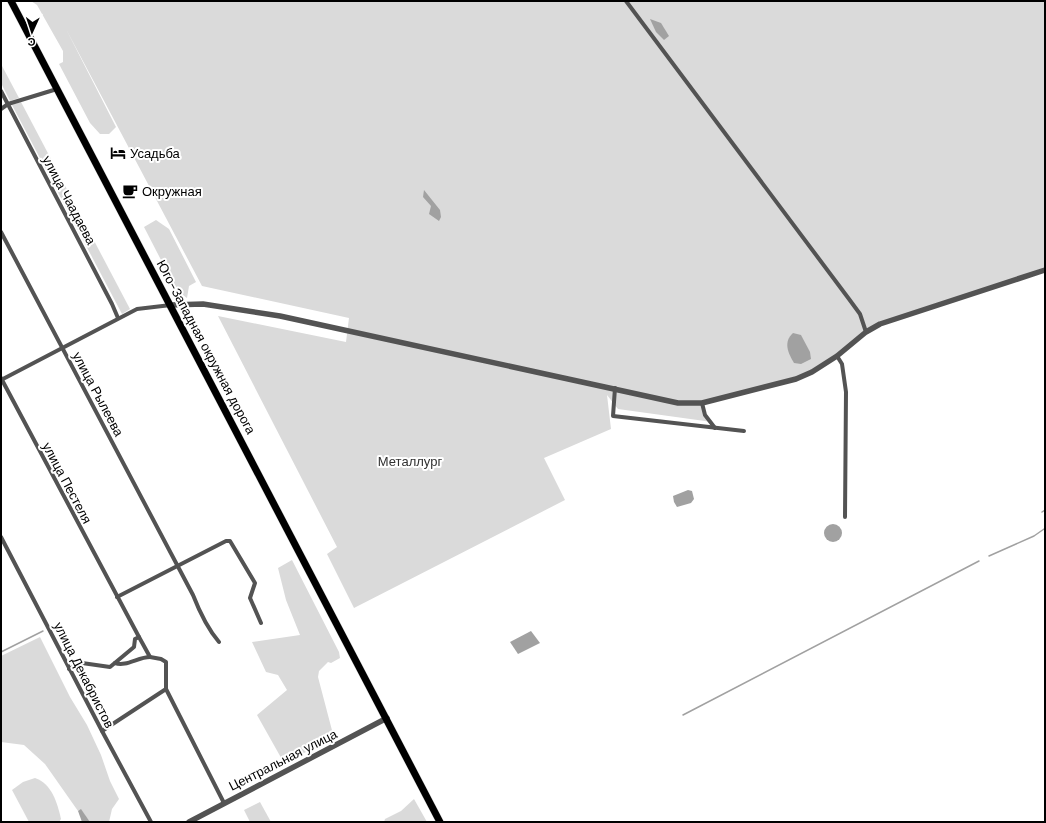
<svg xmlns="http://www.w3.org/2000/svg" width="1046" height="823" font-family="'DM Sans',sans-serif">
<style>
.green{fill:#dadada}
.water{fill:#a1a1a1}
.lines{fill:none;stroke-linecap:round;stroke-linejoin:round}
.stream{stroke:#a1a1a1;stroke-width:1.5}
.trunk-casing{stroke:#dbdbdb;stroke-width:8}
.minor{stroke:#535353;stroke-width:4}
.tertiary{stroke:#535353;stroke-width:5.5}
.trunk{stroke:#000;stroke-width:7}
.labels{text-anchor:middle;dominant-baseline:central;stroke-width:4;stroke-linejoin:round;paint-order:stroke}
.poi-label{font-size:13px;fill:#000;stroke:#fff;text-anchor:start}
.street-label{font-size:13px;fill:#000;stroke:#fff}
.park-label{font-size:13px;fill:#313131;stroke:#fff}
</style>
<rect width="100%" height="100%" fill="#fff"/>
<g class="green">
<polygon points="31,1 1045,1 1045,270 880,324 812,372 702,403 705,415 712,422 618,409 607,395 611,429 544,458 565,500 354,608 327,554 337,547 218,316 346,342 349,318 202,286 66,29 116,127 109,134 100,134 90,123 59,64 63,62 63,51 37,5"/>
<polygon points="1,64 19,98 10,101 1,83"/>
<polygon points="21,102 130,309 122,314 12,105"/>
<polygon points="156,220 169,229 196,282 189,286 187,298 177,291 144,227"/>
<polygon points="292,560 339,652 340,658 331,663 328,662 319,671 318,677 334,738 284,763 257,715 287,690 278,675 266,672 252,642 300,635 286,600 278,568"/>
<polygon points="40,637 70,697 87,725 101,755 110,781 119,799 112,809 109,822 90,822 81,810 78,811 45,764 24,745 1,742 1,656"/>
<path d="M35 778C52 784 57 802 61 819L59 822H29L12 790 23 782Z"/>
<polygon points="414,799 427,822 384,822 385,819 401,811"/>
<polygon points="260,802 271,822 250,822 244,810"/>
</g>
<g class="water">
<polygon points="650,19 661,23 669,36 664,40 656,32"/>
<polygon points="424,190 440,210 441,217 439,221 429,214 431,206 423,197"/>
<path d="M793 333 801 335 810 352 811 359 801 364 794 363C788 353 783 342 793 333Z"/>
<polygon points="688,490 692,491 694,499 691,503 677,507 674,502 673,496"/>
<circle cx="833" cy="533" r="9"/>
<polygon points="531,631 540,643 518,654 510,642"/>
<polygon points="81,809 90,822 82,822 78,811"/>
</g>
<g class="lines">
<g class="stream">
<polyline points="1042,512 1045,510"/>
<polyline points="989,556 1034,536 1044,529"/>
<polyline points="1,652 43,631"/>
<polyline points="683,715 979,561"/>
</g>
<g class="trunk-casing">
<polyline id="trunk" points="11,1 440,822"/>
</g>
<g class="minor">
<polyline points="626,1 849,299 860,314 866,332"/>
<polyline points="1,91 112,304 118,318"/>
<polyline points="1,109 8,104 57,89"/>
<path d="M1 232 193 595C200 613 207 628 219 642"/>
<polyline points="837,356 842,364 846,392 845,517"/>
<polyline points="1,378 139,637 135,639 134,647 110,667 82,663 69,669"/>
<polyline points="1,380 137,309 171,305"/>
<polyline points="615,388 613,416 744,431"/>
<polyline points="702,403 705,415 715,428"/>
<polyline points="1,537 102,731 151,822"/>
<polyline points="117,597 226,541 230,541 255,583 250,598 261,623"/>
<path d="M115 663C126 667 138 657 150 657"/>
<polyline points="166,689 224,803"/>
<polyline points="102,731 166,689 166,662 161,659 150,657 139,637"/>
</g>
<g class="tertiary">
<polyline points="171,305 203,304 280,316 678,403 702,403 796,379 812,372 837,356 866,332 880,324 1045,270"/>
<polyline points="189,822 387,718"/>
</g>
<use href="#trunk" class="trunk"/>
</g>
<defs>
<g id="hotel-bare" transform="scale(1.2)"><path d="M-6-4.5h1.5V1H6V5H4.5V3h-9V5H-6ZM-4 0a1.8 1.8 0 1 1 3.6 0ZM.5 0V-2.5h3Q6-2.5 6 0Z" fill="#000" stroke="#fff" stroke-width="2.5" paint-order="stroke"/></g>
<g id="cafe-bare" transform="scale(1.2)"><path d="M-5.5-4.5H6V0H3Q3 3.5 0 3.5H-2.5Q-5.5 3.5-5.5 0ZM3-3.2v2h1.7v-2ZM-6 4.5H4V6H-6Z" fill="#000" stroke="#fff" stroke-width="2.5" paint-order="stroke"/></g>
</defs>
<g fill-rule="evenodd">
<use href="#hotel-bare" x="118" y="153"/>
<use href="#cafe-bare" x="130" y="191"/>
</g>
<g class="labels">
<g class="poi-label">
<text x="130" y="153">Усадьба</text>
<text x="142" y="191">Окружная</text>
</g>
<g class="street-label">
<text transform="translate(69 200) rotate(62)">улица Чаадаева</text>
<text transform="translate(206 347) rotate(62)">Юго-Западная окружная дорога</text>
<text transform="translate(98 394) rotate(62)">улица Рылеева</text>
<text transform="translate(67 483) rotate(62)">улица Пестеля</text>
<text transform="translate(84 675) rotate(63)">улица Декабристов</text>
<text transform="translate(283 760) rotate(-27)">Центральная улица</text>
</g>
<g class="park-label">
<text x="410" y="461">Металлург</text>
</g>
</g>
<rect width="1046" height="823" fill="none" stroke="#000000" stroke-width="4"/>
<g transform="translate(32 32) rotate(183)" stroke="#ffffff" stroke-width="3" paint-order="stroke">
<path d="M0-3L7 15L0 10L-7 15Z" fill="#000000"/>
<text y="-6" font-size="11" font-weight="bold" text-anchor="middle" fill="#000000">С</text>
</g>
</svg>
